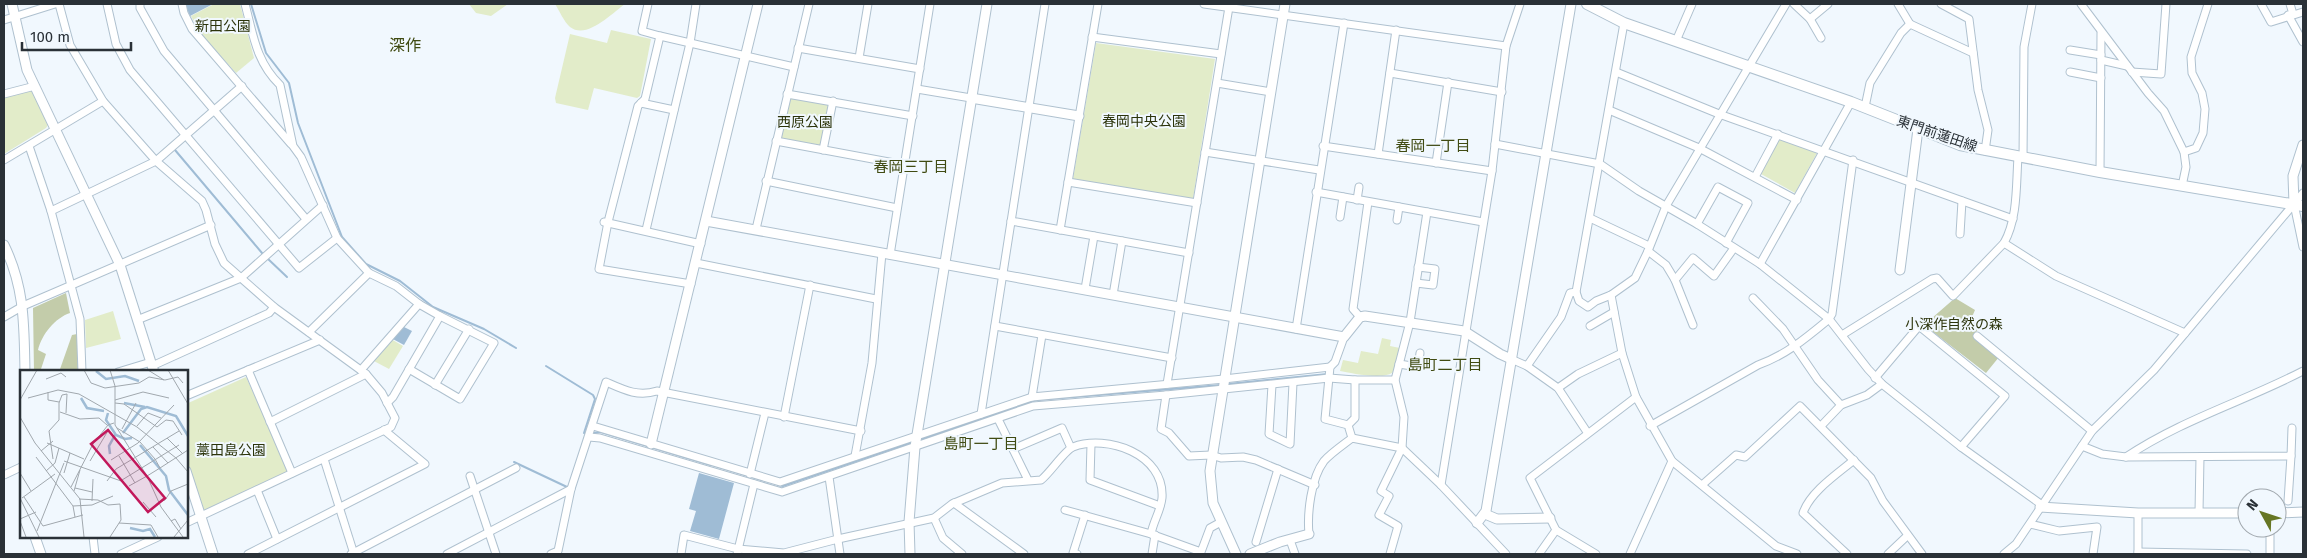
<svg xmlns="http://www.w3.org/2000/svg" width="2307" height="558" font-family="'Fira Sans','Noto Sans JP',sans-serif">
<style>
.green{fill:#e2ecc9}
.forest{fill:#c3ccaa}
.water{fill:#9fbcd5}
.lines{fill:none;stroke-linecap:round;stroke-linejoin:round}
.stream{stroke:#9fbcd5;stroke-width:2}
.minor-casing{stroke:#afc1cf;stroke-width:9}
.tertiary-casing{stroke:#afc1cf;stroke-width:11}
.secondary-casing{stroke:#afc1cf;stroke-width:12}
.minor{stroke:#fff;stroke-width:7}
.tertiary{stroke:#fff;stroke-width:9}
.secondary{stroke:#fff;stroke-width:10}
.labels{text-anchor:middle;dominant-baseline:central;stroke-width:4;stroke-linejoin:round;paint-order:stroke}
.park-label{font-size:14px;fill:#2c340b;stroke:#f1f8fe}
.street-label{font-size:14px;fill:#2a3137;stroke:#f1f8fe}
.neighbourhood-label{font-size:15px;fill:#404b12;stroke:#f1f8fe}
.quarter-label{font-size:16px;fill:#404b12;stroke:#f1f8fe}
.inset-river{fill:none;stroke:#9fbcd5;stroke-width:2.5}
.inset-road{fill:none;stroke:#a1a8ae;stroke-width:1}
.view{fill:#c2185b;fill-opacity:0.15;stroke:#c2185b;stroke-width:2.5}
.inset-edge{fill:none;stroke:#2a3137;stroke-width:2.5}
</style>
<rect width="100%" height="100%" fill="#f1f8fe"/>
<g class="green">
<polygon points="214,4 240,4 254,58 236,73 200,33 191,16"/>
<polygon points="469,4 508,4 491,16 476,13"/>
<path d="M555 4H625C612 13 587 40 570 27 564 22 559 10 555 4Z"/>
<polygon points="611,30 651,39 640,96 637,98 594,88 588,110 556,103 555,98 570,34 607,43"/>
<polygon points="1096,43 1215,59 1193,199 1073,179"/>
<polygon points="29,89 32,91 48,125 46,128 4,154 4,96"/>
<polygon points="792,98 827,104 829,106 820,147 782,140 780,137 789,99"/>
<polygon points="1779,139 1817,153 1795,193 1761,174"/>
<polygon points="113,311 121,339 86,348 85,320"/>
<path d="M1382 338 1391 340 1390 346 1400 348C1399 354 1398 366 1394 371 1387 381 1350 373 1340 371L1343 360 1358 363 1361 351 1378 354Z"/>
<polygon points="391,339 403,346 389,369 372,360"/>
<polygon points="246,377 290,473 203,513 186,458 186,404"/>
</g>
<g class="forest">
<path d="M66 293 70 313C55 318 42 334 38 350L46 354 40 372H34L33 308Z"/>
<polygon points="1955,298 1975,310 1972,317 1982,324 1973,336 1999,357 1986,373 1924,325"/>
<polygon points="77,334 78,372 59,372 72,335"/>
</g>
<g class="water">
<polygon points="185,4 213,4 190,16"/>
<polygon points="402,326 412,331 404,345 391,338"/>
<polygon points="699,473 734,483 719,539 690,531 696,511 689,509"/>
</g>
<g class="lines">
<g class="stream">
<polyline points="251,4 266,53 289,83 298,123 342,237 366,264 400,281 433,307 484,329 516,348"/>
<polyline points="175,150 262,253"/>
<polyline points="267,258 287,277"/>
<polyline points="546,366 593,395 595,399 584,433 588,433"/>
<polyline points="1228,384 1328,374"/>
<polyline points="593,433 601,432 711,465"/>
<polyline points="920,440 1036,400 1221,385"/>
<polyline points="514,462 567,487"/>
<polyline points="778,485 783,486 913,442"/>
</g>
<g class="minor-casing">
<g id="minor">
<polyline points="59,4 70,45 103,101 156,161 202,201 206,210 215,244 224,263 274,307 366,374 382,393 395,418 391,427 186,523"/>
<polyline points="107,4 116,44 130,70 299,268 337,238"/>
<polyline points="140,4 140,8 164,51 306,219"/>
<polyline points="182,4 184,13 192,29 291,144"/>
<path d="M245 4C253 34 256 62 280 85L293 146 301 157 337 238 369 273 396 286 419 304 440 316 494 343 460 399 409 369"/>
<polyline points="648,4 642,31 660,36 645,99 638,106 608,222 599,269 691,284"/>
<polyline points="1204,4 1506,46"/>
<polyline points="1794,4 1810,19 1821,38"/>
<polyline points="1898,4 1910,24"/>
<polyline points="1941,4 1969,19 1978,90 1988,130 1985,151"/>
<polyline points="2081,4 2148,93 2164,111 2184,152 2186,167 2182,186"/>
<polyline points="2261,4 2271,22 2303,12"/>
<polyline points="2290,4 2293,14"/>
<polyline points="2288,15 2303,42"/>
<polyline points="1810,19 1828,4"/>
<polyline points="4,20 55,4"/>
<polyline points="660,36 794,67"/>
<polyline points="1092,37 1221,54"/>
<polyline points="1676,41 1692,4"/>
<polyline points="798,48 920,69"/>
<polyline points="2070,50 2101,55"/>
<polyline points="859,58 868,4"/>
<polyline points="2101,60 2127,66"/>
<polyline points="1616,72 1719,114 2013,219"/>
<polyline points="2070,72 2101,78"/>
<polyline points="2132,72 2161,74 2166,4"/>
<polyline points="1390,73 1502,92"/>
<polyline points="1217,83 1271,92"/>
<polyline points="917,89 971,98"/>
<polyline points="4,94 35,86"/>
<polyline points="787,94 913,116"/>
<polyline points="641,103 674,110"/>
<polyline points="1865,107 1870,83 1901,33 1910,24 1973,53"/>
<polyline points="1609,110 1699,148 1797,200"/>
<polyline points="776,141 905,165"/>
<polyline points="1495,144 1600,164 1639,191 1697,224 1760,264 1829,319 1868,369 1882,384 1961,447 2042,505"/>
<polyline points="29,146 51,211 80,319 82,372"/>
<polyline points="1323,146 1492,171"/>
<polyline points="823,150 833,101"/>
<polyline points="1205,152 1319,170"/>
<polyline points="2184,152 2196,148 2203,133 2205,109 2202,93 2192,73 2191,57 2208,4"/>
<polyline points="1378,154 1396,30"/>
<polyline points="2023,158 2024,47 2032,4"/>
<polyline points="4,160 103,101"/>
<polyline points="1436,163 1448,82"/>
<polyline points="2100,172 2101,33"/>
<polyline points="1755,177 1778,134"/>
<polyline points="766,181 897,208"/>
<polyline points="1068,182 1197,203"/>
<polyline points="1316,192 1483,222"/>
<polyline points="1357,200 1359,187"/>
<polyline points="2294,204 2303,247"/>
<polyline points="51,211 156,161 242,86"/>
<polyline points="1340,217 1343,197"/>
<polyline points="1590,218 1649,246"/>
<polyline points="1397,220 1399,207"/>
<polyline points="1011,221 1189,253"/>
<polyline points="604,222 701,244"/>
<polyline points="1697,224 1718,187 1748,203 1726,243"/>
<polyline points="756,229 809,4"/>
<polyline points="646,230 690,43 696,4"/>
<polyline points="1060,230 1098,4"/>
<polyline points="1960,234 1962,201"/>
<polyline points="2004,243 2056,276 2185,333"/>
<polyline points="1648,251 1666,265 1675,280 1693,325"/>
<polyline points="890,255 930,4"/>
<polyline points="696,263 876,299"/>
<polyline points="1760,264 1851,102"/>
<polyline points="1675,280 1693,258 1714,276 1734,248"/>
<polyline points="1416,283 1433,285 1435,269 1418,267"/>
<polyline points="1085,289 1094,236"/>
<polyline points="1576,292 1579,301 1588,307 1596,301 1611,295 1635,278 1648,251 1666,206 1786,4"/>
<polyline points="1113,295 1122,241"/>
<polyline points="1611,295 1622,353 1636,397 1672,461 1776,546 1797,554"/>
<polyline points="1753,298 1783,329 1818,380 1841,405"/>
<polyline points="4,317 23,306 211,225"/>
<polyline points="1360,317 1353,309 1368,202"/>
<polyline points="137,320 241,278 323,205"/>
<polyline points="995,326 1172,358"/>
<polyline points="1590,326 1614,312"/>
<polyline points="1296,329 1344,23"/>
<polyline points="309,332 369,273"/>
<path d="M1842 335 1932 279 1937 278 1953 296 2004 243C2018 218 2016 185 2018 157"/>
<polyline points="1977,336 2092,431"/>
<polyline points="1344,337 1335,362 1330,367 1325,419 1348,425 1352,438"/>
<polyline points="1511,359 1527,366 1561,317 1570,293 1576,292 1624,23"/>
<polyline points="1399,364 1418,367 1420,353"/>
<polyline points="152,366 269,313 274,307"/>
<polyline points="1527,366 1558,388 1587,432"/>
<polyline points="248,370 292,473"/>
<polyline points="361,370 419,304"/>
<polyline points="118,372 151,362"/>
<polyline points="1875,378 1919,326 2005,396 1961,447"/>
<polyline points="1167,384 1229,7"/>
<polyline points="435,385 469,329"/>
<polyline points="1272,385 1269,434 1290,444 1293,383"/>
<polyline points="1558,388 1578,374 1622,353"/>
<polyline points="1166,395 1161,429 1169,433 1189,456 1211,455 1221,458 1243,457 1256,460 1315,485"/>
<polyline points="186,396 320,340"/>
<polyline points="1032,397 1042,335"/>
<polyline points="387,403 393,397 440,316"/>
<polyline points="981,414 1045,4"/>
<polyline points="784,417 810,285"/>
<polyline points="998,419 1028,480"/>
<polyline points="270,422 366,374"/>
<polyline points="1348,425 1355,418 1355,380"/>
<polyline points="593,426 780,482 1032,397 1224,379 1330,367"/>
<path d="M1650 426 1758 365C1786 355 1806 338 1829 319L1832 314 1853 160"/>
<polyline points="1821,426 1841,405 1867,395 1882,384"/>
<polyline points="589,437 600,438 782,492 1033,406 1166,395 1329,378 1355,380 1395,380"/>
<polyline points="1091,444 1090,480 1160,506"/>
<polyline points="2082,446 2102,454 2126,457 2291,456 2292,428"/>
<polyline points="1013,449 1062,428 1071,448"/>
<polyline points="855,456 872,363 882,253"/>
<path d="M2126 457C2181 420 2245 401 2303 371"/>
<polyline points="324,459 354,554"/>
<polyline points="750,474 765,413"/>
<polyline points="4,475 21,467"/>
<polyline points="470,476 496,554"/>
<polyline points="829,477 840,554"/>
<polyline points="1441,485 1492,171 1506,46 1520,4"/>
<polyline points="1702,485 1736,455 1745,457 1800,406 1871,478 1883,501 1922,554"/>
<polyline points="257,490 277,539"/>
<polyline points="2288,501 2291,456"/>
<polyline points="954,503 1024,554"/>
<polyline points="1065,510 1151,534 1201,552 1210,528 1221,522"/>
<polyline points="2199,513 2200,457"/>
<polyline points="934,518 943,538 962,554"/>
<polyline points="2030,524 2059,531 2097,527 2093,554"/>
<polyline points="2270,528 2270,554"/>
<path d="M1309 534C1307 514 1311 478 1324 461 1331 453 1343 445 1352 438L1402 448 1441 485 1506 554"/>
<polyline points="93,537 95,554"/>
<polyline points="1290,540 1295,554"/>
<polyline points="1256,542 1278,469"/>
<polyline points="2138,552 2247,554"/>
<polyline points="121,554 158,537"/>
<polyline points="248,554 425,464 384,430"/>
<polyline points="351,554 516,468"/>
<polyline points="447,554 571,489"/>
<path d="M551 554 558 551 571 489 606 382C624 390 638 397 657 391L861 431"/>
<path d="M681 554 684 535 738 549 784 553 838 539 934 518 952 504 1002 483 1041 480C1050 473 1065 450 1073 447 1107 434 1165 454 1162 498 1161 510 1153 522 1151 534"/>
<polyline points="737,554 754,484"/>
<polyline points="1077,554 1073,553 1085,515"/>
<polyline points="1152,554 1155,535"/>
<polyline points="1390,554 1398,526 1379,515 1389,496 1381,491 1402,448 1404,417 1395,380 1410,322 1427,212"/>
<polyline points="1539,554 1556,530"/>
<polyline points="1596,554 1556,530 1530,478 1636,397"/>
<polyline points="1630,554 1672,461"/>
<path d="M1847 554 1803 513C1810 492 1837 474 1854 460"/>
<polyline points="1888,554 1907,536"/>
<polyline points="2004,554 2016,544 2092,431 2154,370 2303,193"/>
<polyline points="2138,554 2138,513"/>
</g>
</g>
<g class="tertiary-casing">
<g id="tertiary">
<polyline points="12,4 27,70 120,265 154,372"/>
<polyline points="971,98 1079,116"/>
<polyline points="2294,204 2293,176 2303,145"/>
<polyline points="706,221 1344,337 1360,317 1365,316 1464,331 1500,354 1511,359"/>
<path d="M4 245C25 288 24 325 25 372"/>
<polyline points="1900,270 1918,129"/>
<polyline points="651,444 758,4"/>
<polyline points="186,471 213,554"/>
<polyline points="2040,507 2138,513 2247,513"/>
<polyline points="2277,513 2303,512"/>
<polyline points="1485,514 1497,519 1550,518"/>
<polyline points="1477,523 1486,511 1571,4"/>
<polyline points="35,537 41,554"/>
<polyline points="910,554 909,522 915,447 987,4"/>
<polyline points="1236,554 1213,503 1210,471 1285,4"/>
<polyline points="1250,554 1280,542 1309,534"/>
</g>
</g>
<g class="secondary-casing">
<polyline id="secondary" points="1587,4 1624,23 1851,102 1960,145 2100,172 2303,206"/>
</g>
<use href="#minor" class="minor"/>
<use href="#tertiary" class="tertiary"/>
<use href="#secondary" class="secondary"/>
</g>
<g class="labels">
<g class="park-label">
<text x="223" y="26">新田公園</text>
<text x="1144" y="121">春岡中央公園</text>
<text x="805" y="122">西原公園</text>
<text x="1954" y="324">小深作自然の森</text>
<text x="231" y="450">藁田島公園</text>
</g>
<g class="street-label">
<text transform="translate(1937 134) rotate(19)">東門前蓮田線</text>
</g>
<g class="neighbourhood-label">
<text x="1433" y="146">春岡一丁目</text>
<text x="911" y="167">春岡三丁目</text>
<text x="1445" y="365">島町二丁目</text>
<text x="981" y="444">島町一丁目</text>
</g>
<g class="quarter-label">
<text x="405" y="45">深作</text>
</g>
</g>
<g transform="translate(20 370)">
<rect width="168" height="168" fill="#f1f8fe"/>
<path class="inset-river" d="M76 1 86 9 105 6 119 11M61 28 67 38 84 41M104 33 125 37M88 43 86 50 96 65 105 69 112 68M103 63 121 39 127 37 156 46 168 66M120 75 146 106 149 120 168 145M90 84 89 76 95 65M110 158 123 161 130 159 135 167"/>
<path class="inset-road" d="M64 0 71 13 85 18 119 13 129 7 145 10 158 7 163 13M90 0 95 16V55L127 106 141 137 163 167M128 0 144 10M148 0 168 34M26 9 41 3 46 7M28 22V30L39 32M8 28 38 20 59 24 117 57 156 88 168 102M0 30 17 0M95 30 123 22 149 28M95 33 104 34 137 57 146 50 153 51 162 65M40 42 60 49 79 48 87 55M0 47 15 73 60 129 64 167M117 56 128 43 141 48M97 58 120 72 135 89 140 98 127 106M102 59 116 33M147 68 162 83M27 73 64 89M133 77 148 93M21 81 33 71M99 86 115 113M16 87 53 136 55 147M33 89 29 61 39 50V33L42 25 47 24 46 43M91 90 118 73 154 35M44 91 104 112M70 91 89 59M140 98 168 80M26 101 35 93 39 78M0 103 11 121M44 103 50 83M102 110 159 75M87 111 96 99 159 61M109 116 127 106M51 117 73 74 88 55 94 53M55 118 72 122M54 121 60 100M4 127 23 156 63 145M0 128 19 167M2 128 35 104M59 129 78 130 88 135 100 134 101 150 90 167M72 131 73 109M123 132 136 147M139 132 145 130 151 121 168 114M53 136 72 135 93 126M0 149 16 142M0 151 6 167M151 151 155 149 161 159M99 153 131 155 138 167M17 161 44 93M154 167 168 150"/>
<path class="view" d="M88 60 145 128 128 142 71 74Z"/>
<rect width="168" height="168" class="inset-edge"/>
</g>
<rect width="2307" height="558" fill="none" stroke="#2a3137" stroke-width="10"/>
<g transform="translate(2262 513) rotate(310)"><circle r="24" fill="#f1f8fe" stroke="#a1a8ae"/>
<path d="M0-4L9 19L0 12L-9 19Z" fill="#667624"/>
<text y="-8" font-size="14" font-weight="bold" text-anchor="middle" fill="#2a3137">N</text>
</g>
<path d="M22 42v8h109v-8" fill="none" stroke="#2a3137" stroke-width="2.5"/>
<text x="30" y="42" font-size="15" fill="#2a3137" stroke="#f1f8fe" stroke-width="4" paint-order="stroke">100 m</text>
</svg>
